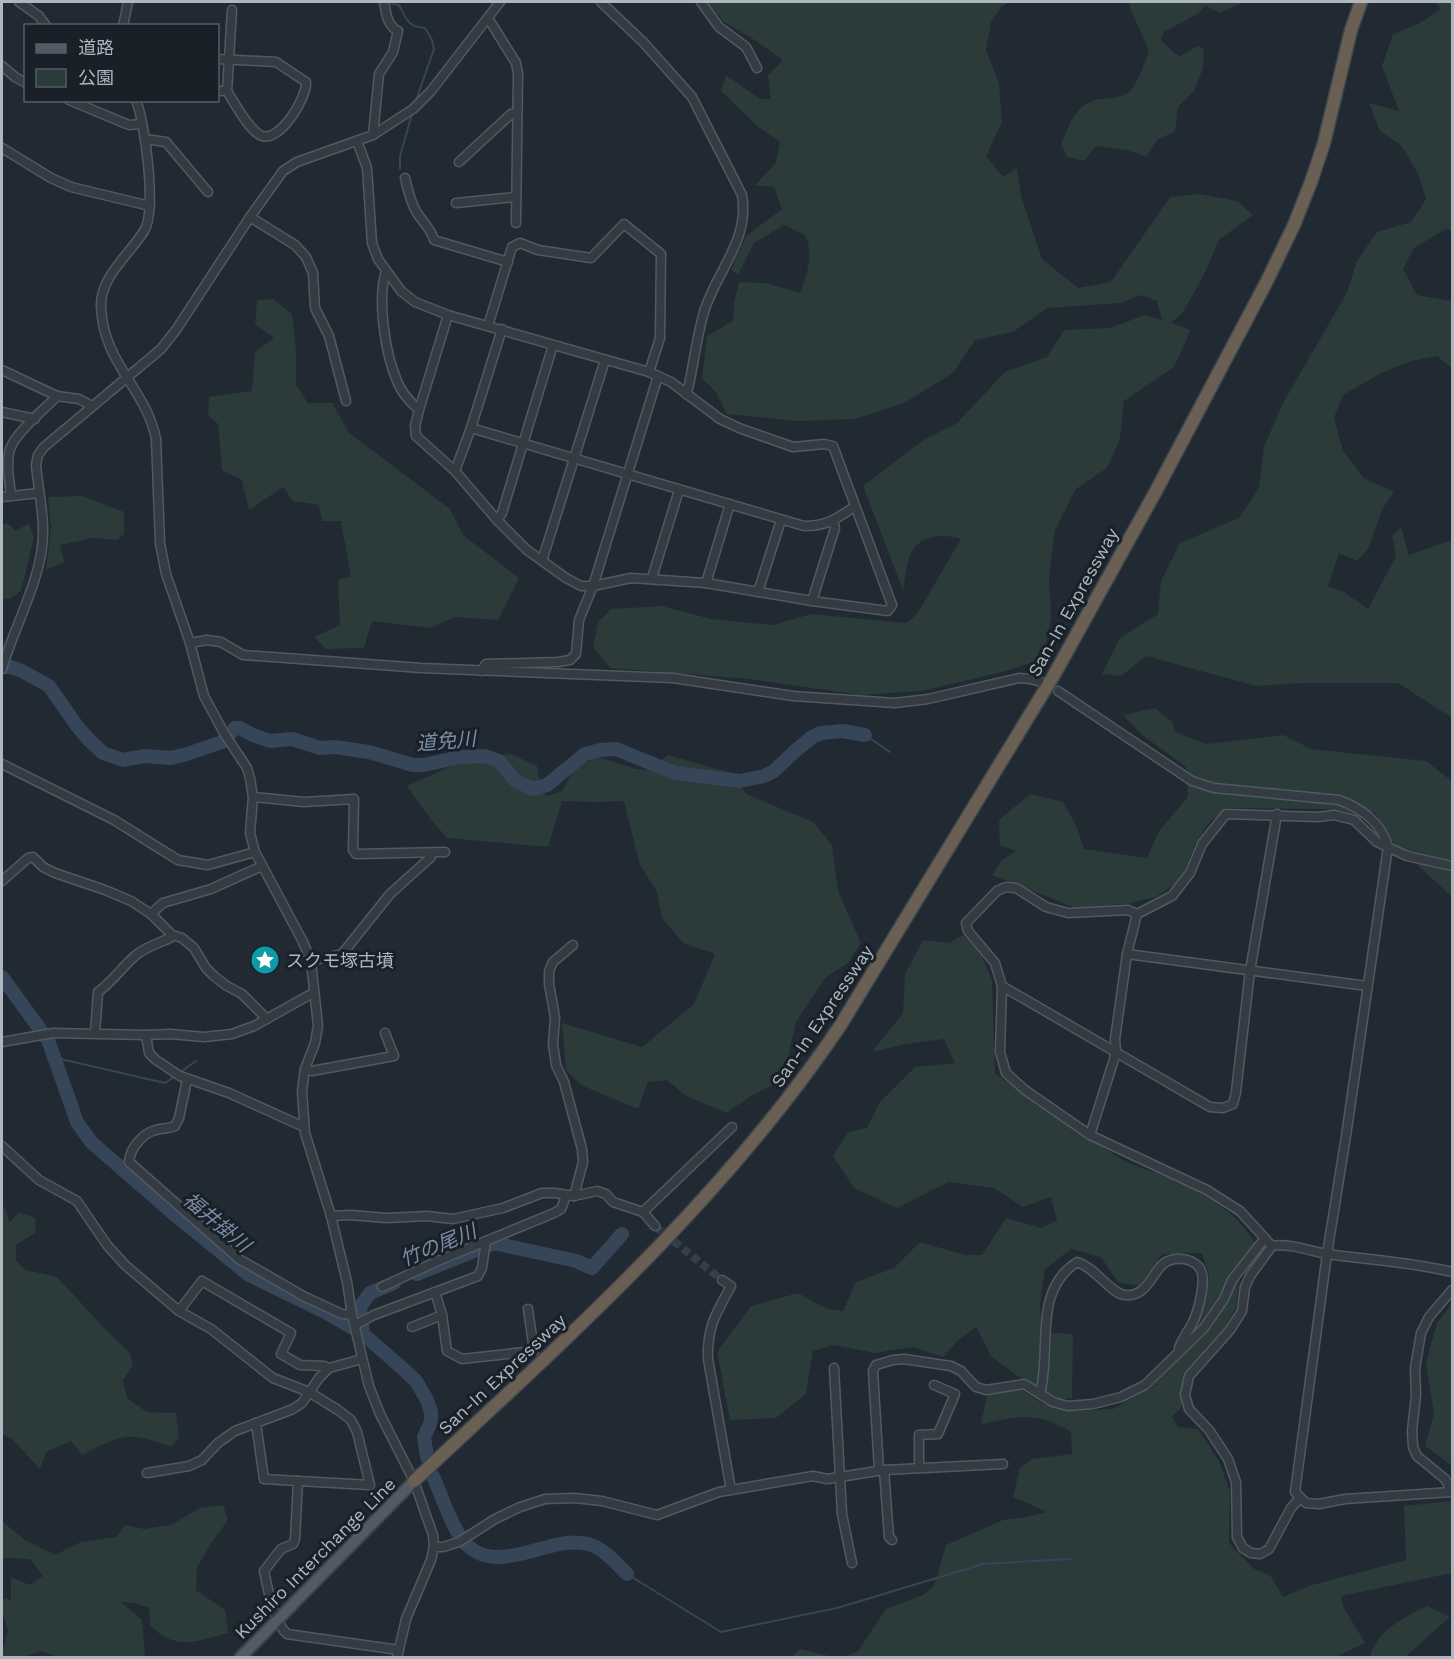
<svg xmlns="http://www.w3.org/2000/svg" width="1454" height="1659" font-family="'Work Sans','Noto Sans JP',sans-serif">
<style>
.green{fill:#2a3b3a}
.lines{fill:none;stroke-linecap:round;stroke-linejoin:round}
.stream{stroke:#364558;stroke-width:2}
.river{stroke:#364558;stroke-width:14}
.minor-tunnel{stroke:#363e47;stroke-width:8;stroke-dasharray:8 4;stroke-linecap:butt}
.minor-casing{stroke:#515961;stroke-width:11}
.major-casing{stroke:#3d444d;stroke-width:14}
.highway-casing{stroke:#3e464e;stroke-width:15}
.minor{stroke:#343b43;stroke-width:8}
.major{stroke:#525a63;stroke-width:10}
.highway{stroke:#695f52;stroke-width:12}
.labels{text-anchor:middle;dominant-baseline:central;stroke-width:6;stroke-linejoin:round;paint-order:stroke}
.street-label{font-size:18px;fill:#aeb6c0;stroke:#192028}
.poi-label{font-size:18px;fill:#aeb6c0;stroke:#192028;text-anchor:start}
.water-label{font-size:20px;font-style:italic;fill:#798ea6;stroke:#192028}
</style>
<rect width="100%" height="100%" fill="#212932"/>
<g class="green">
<path d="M708 2H1009L1001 7 991 22 986 50 999 83 1002 122 986 156 1003 177 1017 168 1021 196 1042 259 1078 288 1111 282 1170 197 1199 194 1237 201 1253 215 1219 240 1205 272 1184 311 1171 323 1191 330 1174 367 1124 401 1120 439 1107 468 1076 489 1055 530 1049 577 1051 618 1043 659 1003 672 922 691 861 695 750 679 610 668 593 647 598 622 611 609 662 606 711 619 773 625 811 614 906 623 917 614 961 539C944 534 923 534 912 551 907 558 905 580 903 590L863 486 922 441 957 423 1005 372 1047 357 1064 330 1110 328 1145 315 1162 320 1157 301 1140 295 1121 303 1047 308 1013 332 975 340 953 373 904 403 855 419 796 421 727 414 716 392 702 378 707 336 733 321 734 302 739 282 766 283 800 293C807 276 814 253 805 235L784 225 754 243 738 275 731 270 746 236 782 209 774 187 755 185 776 163 780 142 757 126 721 91 726 75 760 99H771L768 75 783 60 750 37 724 22Z"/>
<path d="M1130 2H1244L1220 13 1205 6 1199 13 1164 32 1161 40 1179 57 1197 46 1204 49 1203 68 1194 91 1178 107 1175 131 1157 140 1147 155 1148 157 1126 150 1096 146 1084 161 1067 157 1061 144C1070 124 1076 101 1102 99 1110 98 1121 98 1129 92 1137 86 1145 61 1149 51L1130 8Z"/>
<polygon points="1435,2 1452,2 1452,230 1446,229 1414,248 1403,269 1417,295 1452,301 1452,368 1437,356 1411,361 1381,373 1343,395 1334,418 1343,451 1364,478 1394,492 1383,508 1368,549 1357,561 1339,553 1328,586 1344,592 1368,609 1396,556 1392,536 1401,527 1409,555 1452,540 1452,718 1398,683 1302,683 1256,686 1146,656 1121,676 1102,674 1120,638 1158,614 1161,581 1180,543 1239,518 1259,488 1264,447 1282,405 1347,292 1357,261 1377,232 1411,222 1426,199 1418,174 1401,145 1380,131 1369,103 1399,111 1382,66 1393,34 1418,24 1441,9"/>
<polygon points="273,299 292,314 296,351 296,385 308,403 333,403 348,432 450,509 463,535 519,578 498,620 455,617 431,628 372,621 364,648 326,649 314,637 340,625 338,579 351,577 341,521 322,521 319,505 293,501 283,487 249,510 242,480 222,470 218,424 208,415 209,397 252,391 255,352 274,338 255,324 257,300"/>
<polygon points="83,496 124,512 124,534 117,540 93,538 60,545 64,562 46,570 51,527 48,497"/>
<polygon points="7,523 16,531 29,523 34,538 21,591 9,599 2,599 2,524"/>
<polygon points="1155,708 1172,722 1175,732 1206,744 1283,735 1311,749 1426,761 1452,781 1452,897 1392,841 1374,811 1359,820 1327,809 1227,808 1210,822 1195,844 1182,879 1156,897 1127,904 1073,907 992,875 1002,860 1016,851 1000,845 999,820 1030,794 1063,802 1076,825 1084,849 1147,858 1159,831 1188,797 1187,768 1141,734 1123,715"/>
<polygon points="511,754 537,766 541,790 547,796 562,791 575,767 598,757 636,769 650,770 668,755 732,773 746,794 813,822 832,845 838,891 861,943 848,963 825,978 796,1022 783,1080 751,1096 726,1113 685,1095 667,1080 648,1082 638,1109 581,1085 566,1070 562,1023 642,1047 694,1004 715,954 683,943 662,918 657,892 640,865 624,801 596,802 562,801 548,847 447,838 429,817 407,786 467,759"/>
<path d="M963 935 980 952 992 980 995 1074C1037 1101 1078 1131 1121 1159 1133 1166 1150 1170 1164 1176 1203 1191 1243 1214 1261 1254L1240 1278 1236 1307 1221 1335 1185 1377 1181 1408 1172 1416 1178 1427 1198 1429 1219 1461 1230 1492 1229 1543 1254 1569 1270 1575 1283 1597 1312 1585 1406 1560 1404 1506 1452 1501V1573L1341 1596 1343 1606 1365 1643 1336 1657H844L858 1651 886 1609 923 1595 934 1586 946 1545 1003 1520 1026 1517 1047 1512 1013 1497 1020 1468 1032 1459 1072 1454 1071 1432C1036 1411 1019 1416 981 1424L987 1395 1020 1389 1042 1403 1073 1411 1113 1409 1151 1388 1171 1366 1198 1323 1209 1274 1202 1253 1162 1254 1139 1286 1118 1282 1101 1257 1071 1249 1045 1269 1040 1305 1042 1332 1073 1334 1072 1398 1055 1399 1016 1375 991 1356 976 1327 958 1340 943 1357 913 1347 875 1353 834 1345 813 1351 806 1394 776 1418 730 1420 717 1352 751 1306 798 1293 827 1309 843 1311 856 1282 894 1268 920 1242 965 1255H982L1006 1218 1041 1228 1057 1220 1051 1197 1023 1207 994 1188 948 1182 897 1208 854 1188 833 1156 848 1132 867 1128 880 1102 915 1067 955 1063 944 1039 906 1044 872 1052 903 1013 905 974 923 940 949 943Z"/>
<path d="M2 1206 5 1208 10 1222 19 1212 35 1218 36 1232 16 1245V1261L26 1270 57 1277 106 1330 130 1353 133 1365 123 1380 127 1398 147 1412 176 1413 179 1437 171 1447C127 1431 124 1434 82 1455L71 1441 46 1452 40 1469 12 1439 2 1434Z"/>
<polygon points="1452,1303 1452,1468 1451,1465 1425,1446 1434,1414 1426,1363 1437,1323"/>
<path d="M223 1505 228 1520 212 1542 197 1567 196 1590 225 1610 228 1633C197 1641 176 1652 150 1625L149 1608 135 1603 121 1602 142 1620 145 1657H57L41 1651 24 1657H4L2 1654 8 1630 2 1611V1598L11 1600V1577L30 1585 43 1576 30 1559 2 1558V1521L25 1540 55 1555 81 1542 116 1537 126 1525 144 1529 171 1525 200 1508Z"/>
<path d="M1427 1606 1450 1617 1405 1657H1370C1377 1630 1403 1618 1427 1606Z"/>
<polygon points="800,1649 833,1657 792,1657"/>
</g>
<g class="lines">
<g class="stream">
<path d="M392 2V4L399 5C407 20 407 26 425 28L432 40 434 49 415 103"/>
<polyline points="400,169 400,156 412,114"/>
<polyline points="865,735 890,752"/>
<polyline points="56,1058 165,1083 174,1077"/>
<polyline points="179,1073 196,1061"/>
<polyline points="627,1574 721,1632 837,1608 983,1564 1070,1559"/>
</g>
<g class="river">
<polyline points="2,667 11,667 22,671 49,686 77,726 89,740 103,753 123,760 145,756 171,758 187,754 222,742 235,728 240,728 253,735 270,741 292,739 320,748 335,747 369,752 413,765 424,765 460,757 485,756 499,761 516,781 533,789 547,785 585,754 600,750 616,749 675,773 740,781 764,776 774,771 794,752 812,737 821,733 843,731 865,735"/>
<polyline points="2,977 48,1040 77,1122 91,1142 175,1215 249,1275 327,1313 363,1334 402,1368 416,1381 427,1400 431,1412 431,1422 424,1437 427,1457"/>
<polyline points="417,1274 494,1243 576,1261 592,1268 622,1234"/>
<polyline points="363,1334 360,1307 370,1293 394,1283"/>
<path d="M433 1476C442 1496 453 1532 468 1546 501 1576 551 1534 588 1544 604 1548 616 1563 627 1574"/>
</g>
<polyline class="minor-tunnel" points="655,1226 722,1280"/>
<g class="minor-casing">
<g id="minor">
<polyline points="19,2 39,16 46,26"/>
<path d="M601 2 643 42 692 97 742 195C750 240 716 272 704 312 697 336 694 361 689 385L686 394"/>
<polyline points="701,2 719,27 746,47 757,68"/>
<polyline points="488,18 516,63 518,74 516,223"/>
<polyline points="123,26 128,2"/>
<path d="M218 59 276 62 306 82C307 98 280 142 262 136 249 131 234 102 227 91H218"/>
<polyline points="2,66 15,77 26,83"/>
<polyline points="227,91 232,10"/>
<polyline points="69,100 129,125 142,124"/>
<path d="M136 100C145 123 157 210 144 231 130 254 101 276 101 305 102 363 146 388 156 439L160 543 166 574 190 643 204 696 224 733 247 768 250 778 253 797 250 833 255 852 303 942 311 961 318 1026 315 1043 305 1069 302 1091 305 1133 331 1216 347 1282 352 1315 369 1386 380 1414 414 1481 433 1535 434 1547 431 1560 406 1619 397 1658"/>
<path d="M373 135 379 74 393 52 398 31C387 26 386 12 384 2"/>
<polyline points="145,139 166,142 208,192"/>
<polyline points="357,141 367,168 372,243 378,259 401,291 415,302 448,315 649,372 671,382 720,419 739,428 793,447 824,444 833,446 892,605 888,611 812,601 706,583 631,578 593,586 581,586 566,578 527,550 497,520 455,471 416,436 415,426 419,410 448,315"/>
<polyline points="2,148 51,178 71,187 150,206"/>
<polyline points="459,162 511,114 516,113"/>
<path d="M405 178C408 190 410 201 416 211 422 222 431 228 434 240L508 262"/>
<polyline points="456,203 515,197"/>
<polyline points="250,217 295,245 306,257 313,273 315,308 329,336 346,401"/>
<path d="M386 271C377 299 385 353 397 381 401 392 410 402 419 410"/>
<polyline points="488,326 512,247 520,243 538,250 591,258 624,224 661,254 660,338 649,372"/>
<polyline points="2,370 57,396 79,399 92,406"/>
<polyline points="2,412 35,419"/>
<path d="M471 428 804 526C827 526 836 519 854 507"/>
<polyline points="455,471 471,428 502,329"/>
<path d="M11 496C10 482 6 467 9 453 11 436 44 410 57 396"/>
<polyline points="2,497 39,493"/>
<polyline points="497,520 502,513 553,345"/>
<polyline points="542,561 605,360"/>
<polyline points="652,578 679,490"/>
<polyline points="706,583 730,504"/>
<polyline points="758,592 781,520"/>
<polyline points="812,601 835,528 833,521"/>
<polyline points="190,643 207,640 221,642 243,655 272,657 421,668 673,678 793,696 895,703 928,699 1019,678 1030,679 1041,682"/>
<path d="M2 669C14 626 44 575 43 531 43 509 38 487 36 465L38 455 44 447 161 349 176 330 250 217 283 171 297 162 373 135 413 109 431 91 500 2"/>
<polyline points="481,671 486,664 558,662 570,660 576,654 579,620 593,586 658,376"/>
<path d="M1058 691 1192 781 1214 788 1339 800C1361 808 1382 823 1388 847L1346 1136 1327 1254 1295 1492 1306 1503 1319 1504 1345 1499 1452 1492"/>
<polyline points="2,764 114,820 178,860 208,865 255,852"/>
<polyline points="253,797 304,802 354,799 353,850 356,854 445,852"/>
<polyline points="2,881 28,858 33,857 43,867 55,873 105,890 131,901 151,914 172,935 182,938 194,948 206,968 214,976 227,986 242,994 267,1019"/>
<polyline points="151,914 163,903 211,889 262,866"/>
<polyline points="573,945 553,962 549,971 549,984 555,1017 553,1044 556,1065 564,1082 582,1149 583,1162 574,1196"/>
<polyline points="1127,954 1367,986"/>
<polyline points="311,961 342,954 390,894 431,857 430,853"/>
<polyline points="1002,986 1210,1107 1223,1108 1233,1104 1236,1092 1250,971 1277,814"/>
<path d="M95 1033 98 992C112 982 122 967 136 955 146 947 159 943 170 938L172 935"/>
<polyline points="146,1035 149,1053 156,1060 180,1076 229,1093 304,1127"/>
<polyline points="2,1042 53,1033 146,1035 170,1034 204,1037 232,1034 254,1026 313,993"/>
<polyline points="305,1069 312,1071 394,1056 385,1033"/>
<path d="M187 1080 179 1118 175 1126C168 1129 162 1128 156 1130 143 1133 130 1148 129 1162L239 1259 305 1297 342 1314 352 1315"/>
<polyline points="1090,1135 1116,1053 1115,1039 1127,954 1137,914"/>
<path d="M2 1146 39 1180 77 1201 107 1245 125 1265 179 1311 211 1329 273 1378 309 1392 338 1410 351 1420 357 1432 370 1485 298 1481 295 1539 293 1544 281 1549 264 1571C269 1592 272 1619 287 1634L399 1650"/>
<polyline points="643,1212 655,1226"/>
<polyline points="331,1216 350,1215 387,1218 427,1216 453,1219 503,1208 542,1193 555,1193 574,1196 597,1191 606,1194 613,1202 643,1212 732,1127"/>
<polyline points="1272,1246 1240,1211 1207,1190 1090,1135 1025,1090 1006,1073 1000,1052 1002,986 995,963 968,931 966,923 997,891 1006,887 1016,888 1046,907 1068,913 1128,910 1137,914 1172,896 1190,873 1202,844 1226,814 1318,817 1334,815 1354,820 1377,842 1407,856 1452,866"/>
<polyline points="1272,1246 1250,1276 1245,1287 1242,1311 1230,1330 1189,1376 1185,1395 1189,1409 1209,1430 1228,1459 1236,1482 1237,1537 1243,1548 1251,1553 1260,1554 1269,1549 1291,1508 1300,1498"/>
<path d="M1272 1246C1291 1243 1309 1251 1327 1254 1369 1260 1411 1262 1452 1272"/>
<path d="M722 1280 731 1286C716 1314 707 1326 708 1359L731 1490"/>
<polyline points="382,1287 440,1260 554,1213 561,1209 566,1196"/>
<polyline points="435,1292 442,1315 447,1351 462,1359 534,1351 528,1309"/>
<polyline points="179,1311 202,1281 291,1333 281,1354 300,1365 324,1366 329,1368"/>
<polyline points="355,1325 374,1315 478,1276 482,1268 486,1241"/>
<polyline points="412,1327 442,1315"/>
<polyline points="834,1368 842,1514 852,1563"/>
<path d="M1040 1394C1052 1349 1032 1291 1077 1262 1096 1268 1111 1294 1125 1295 1146 1297 1150 1277 1162 1265 1172 1256 1190 1257 1199 1267 1208 1278 1198 1312 1192 1324 1187 1333 1182 1339 1179 1348"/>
<polyline points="256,1423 264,1479 298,1481"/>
<polyline points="919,1467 919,1435 938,1434 955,1394 934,1385"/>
<polyline points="879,1470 873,1371 876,1365 893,1360 904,1359 951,1366 961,1371 976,1387 986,1390 1024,1384 1053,1402 1068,1406 1093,1404 1121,1397 1145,1385 1204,1328 1224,1299 1232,1280 1265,1238"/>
<polyline points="884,1470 889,1537 892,1540"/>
<polyline points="147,1473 189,1466 202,1460 218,1443 235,1431 293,1409 302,1403 319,1378 329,1368 362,1359"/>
<polyline points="1452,1492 1445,1479 1417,1456 1413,1447 1412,1431 1416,1395 1415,1368 1421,1333 1429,1317 1452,1290"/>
<polyline points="434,1547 443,1547 459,1542 495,1519 520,1507 545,1499 575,1498 602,1501 657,1515 719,1492 813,1476 827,1479 884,1470 1003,1464"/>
</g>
</g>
<g class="major-casing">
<polyline id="major" points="240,1658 414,1481"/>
</g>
<g class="highway-casing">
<path id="highway" d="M414 1481C566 1339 723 1200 840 1026L1054 675 1156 491 1267 281 1294 225 1311 182 1324 143 1351 30 1361 2"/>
</g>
<use href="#minor" class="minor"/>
<use href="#major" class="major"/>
<use href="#highway" class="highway"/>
</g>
<defs>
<g id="sight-disc" transform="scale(1.5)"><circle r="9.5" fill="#0f9aa8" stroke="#192028"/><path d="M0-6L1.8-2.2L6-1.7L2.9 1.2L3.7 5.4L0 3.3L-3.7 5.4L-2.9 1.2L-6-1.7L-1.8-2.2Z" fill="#fff"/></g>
</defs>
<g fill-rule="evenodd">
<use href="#sight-disc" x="265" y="960"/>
</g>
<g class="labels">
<g class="street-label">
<text transform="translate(1073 602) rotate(-61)">San-In Expressway</text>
<text transform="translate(822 1016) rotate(-56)">San-In Expressway</text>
<text transform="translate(502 1374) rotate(-43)">San-In Expressway</text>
<text transform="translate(315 1558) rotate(-45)">Kushiro Interchange Line</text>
</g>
<g class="poi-label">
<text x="286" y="960">スクモ塚古墳</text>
</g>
<g class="water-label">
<text transform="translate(446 741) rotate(-5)">道免川</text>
<text transform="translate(217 1222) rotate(40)">福井掛川</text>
<text transform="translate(438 1245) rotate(-22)">竹の尾川</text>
</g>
</g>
<rect width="1454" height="1659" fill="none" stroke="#aeb6c0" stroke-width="6"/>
<rect x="24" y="24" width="195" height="78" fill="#192028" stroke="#555c65" stroke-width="1.5"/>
<rect x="36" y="44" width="30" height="9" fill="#525a63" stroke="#555c65" stroke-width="1.5"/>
<text x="78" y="54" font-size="18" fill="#aeb6c0">道路</text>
<rect x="36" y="69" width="30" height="18" fill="#2a3b3a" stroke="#555c65" stroke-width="1.5"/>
<text x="78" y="84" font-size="18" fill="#aeb6c0">公園</text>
</svg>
